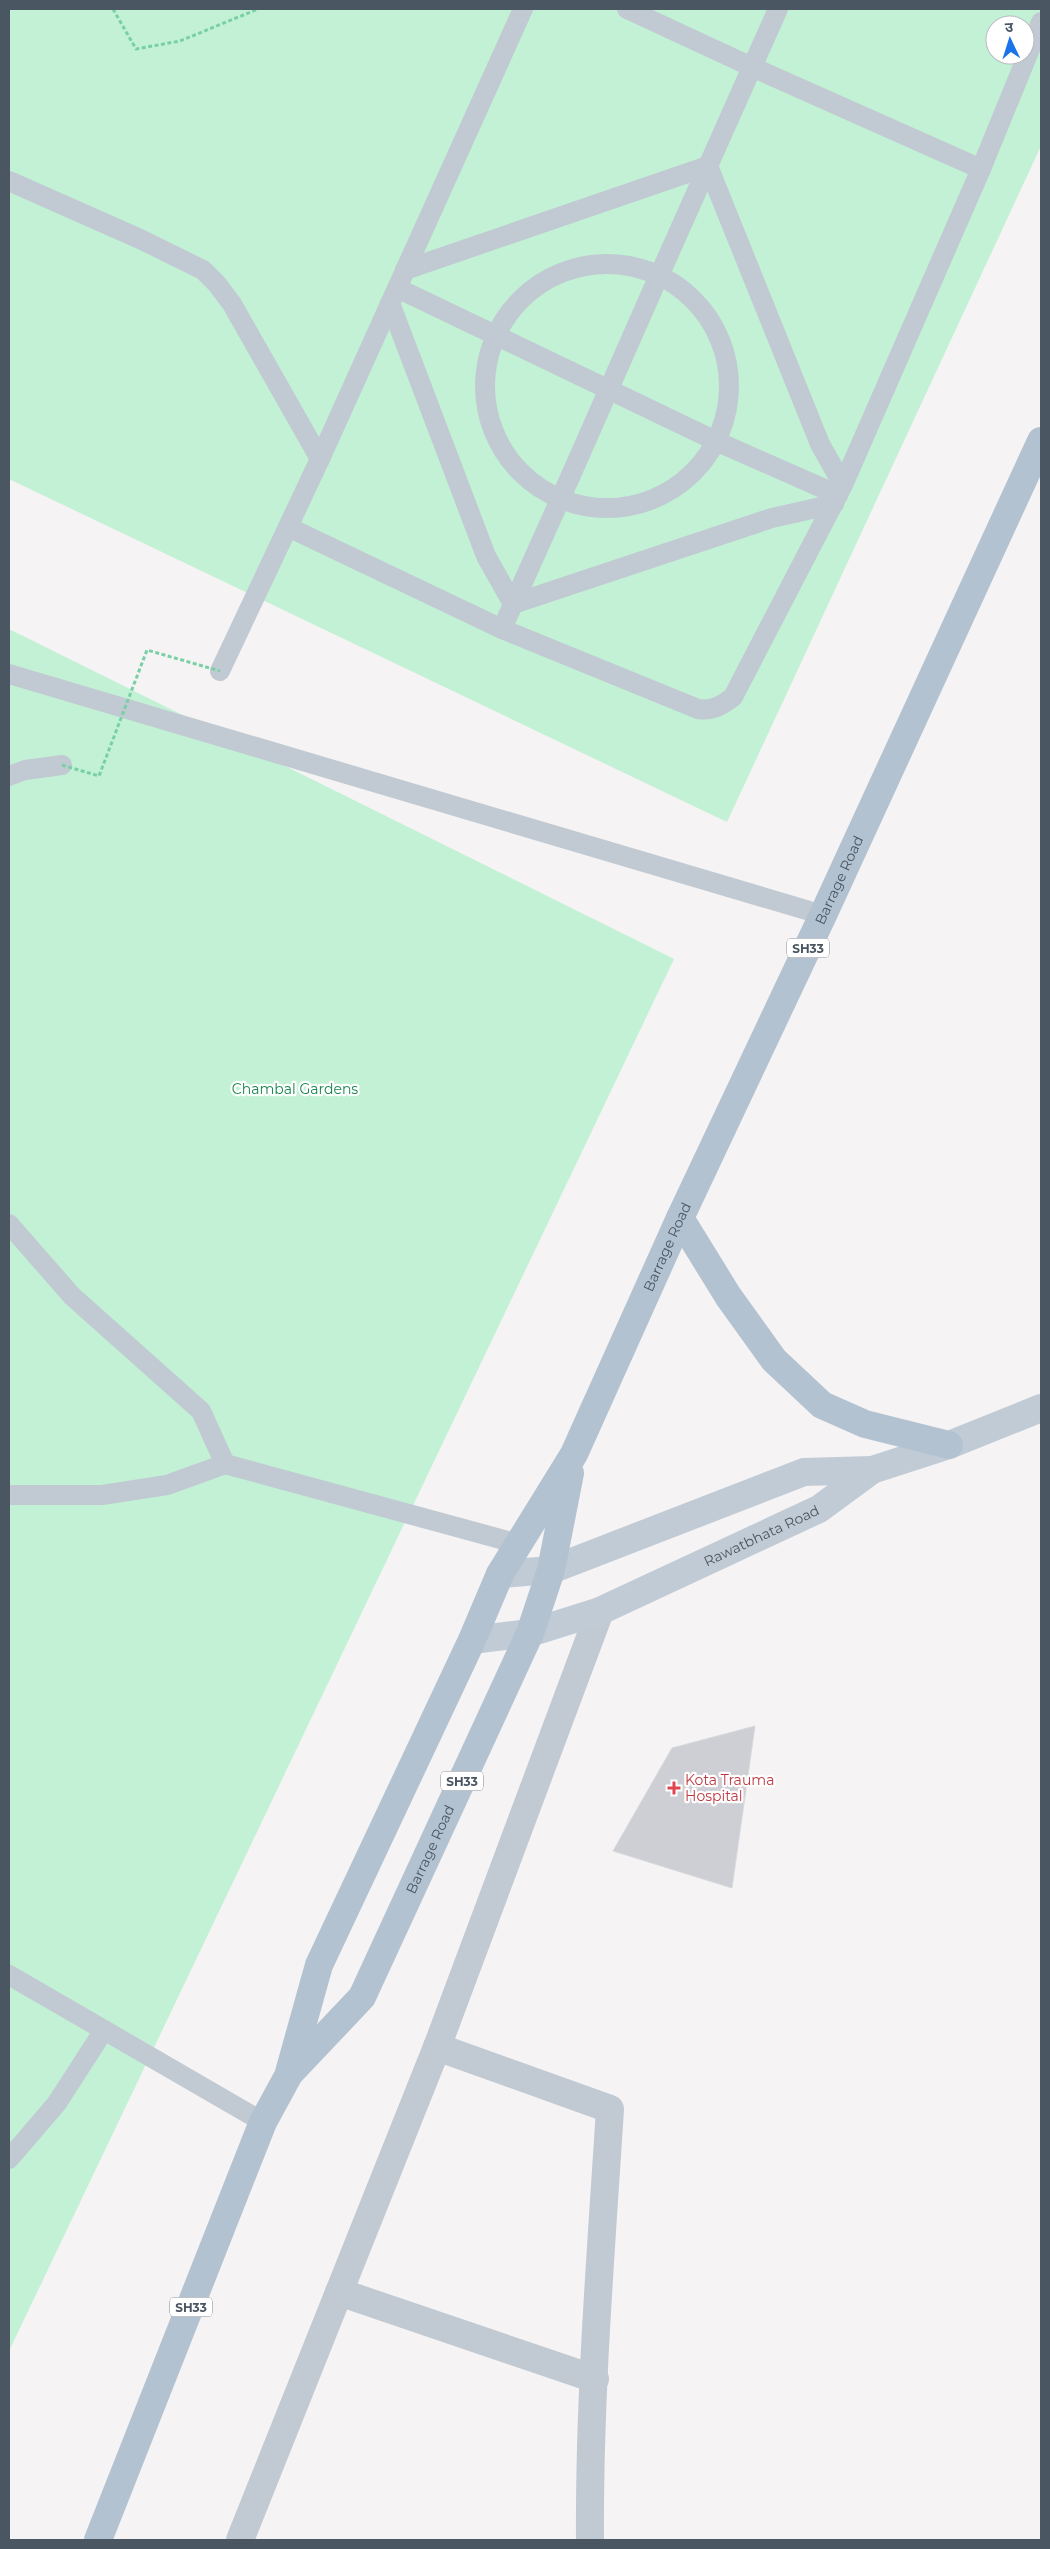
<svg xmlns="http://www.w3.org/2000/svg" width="1050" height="2549" font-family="Montserrat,'Noto Sans Devanagari',sans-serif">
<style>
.green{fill:#c3f1d5;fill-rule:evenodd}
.building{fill:#cdcfd5;stroke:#d7d9de}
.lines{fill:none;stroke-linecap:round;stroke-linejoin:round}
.path{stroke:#7ad0a6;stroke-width:3;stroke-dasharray:4 2.5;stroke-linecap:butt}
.service{stroke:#c1cad2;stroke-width:20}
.minor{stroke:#c1cad2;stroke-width:28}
.secondary{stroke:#c1cbd6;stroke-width:28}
.primary{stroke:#b3c2d1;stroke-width:28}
.path-bridge{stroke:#7ad0a6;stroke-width:3;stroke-dasharray:4 2.5;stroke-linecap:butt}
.service-bridge{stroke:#c1cad2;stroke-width:20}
.health-dot{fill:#e0444e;stroke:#fff;stroke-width:2}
.labels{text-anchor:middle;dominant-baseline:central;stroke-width:4.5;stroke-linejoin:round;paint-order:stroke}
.shield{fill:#fff;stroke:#808990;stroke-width:1}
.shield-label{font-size:12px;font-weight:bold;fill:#4a5661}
.street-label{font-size:14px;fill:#4a5661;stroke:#fff}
.park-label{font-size:14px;fill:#17864f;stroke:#fff}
.health-label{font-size:14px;fill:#be3a42;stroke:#fff;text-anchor:start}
</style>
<rect width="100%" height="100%" fill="#f5f3f3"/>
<g class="green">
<path d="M9 9H1041V146L727 822 9 479ZM995 25H1025V55H995Z"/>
<polygon points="9,629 674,959 9,2351"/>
</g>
<polygon class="building" points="755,1726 732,1888 613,1851 672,1748"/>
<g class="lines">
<polyline class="path" points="113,9 136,49 180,41 258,9"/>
<g class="service">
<polyline points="627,9 752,67 981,169"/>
<polyline points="9,181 140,239 203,270 217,284 232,304 320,459"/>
<circle cx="607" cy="386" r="122"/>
<polyline points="405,270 708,166 820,444 843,485"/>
<polyline points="655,285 778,9"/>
<polyline points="397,288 718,442 838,495"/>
<polyline points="390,303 486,556 513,604 772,518 834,504"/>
<polyline points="288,527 502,629 571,475"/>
<path d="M502 629 698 709C713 711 721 706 733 697L843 485 981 169 1041 22"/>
<polyline points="220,671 320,459 523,9"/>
<polyline points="9,674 823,915"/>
<polyline points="9,776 25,770 62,765"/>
<polyline points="9,1224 72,1296 201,1411 225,1464 167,1485 102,1495 9,1495"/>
<polyline points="225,1464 519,1544"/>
<polyline points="9,1975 263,2122"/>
<polyline points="9,2159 57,2103 104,2030"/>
</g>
<g class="minor">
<path d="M437 2047 610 2109C601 2252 589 2397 590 2540"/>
<polyline points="339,2292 595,2379"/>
<polyline points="240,2540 437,2047 600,1611"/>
</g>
<g class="secondary">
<polyline points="500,1574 551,1570 804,1472 872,1470"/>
<path id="s1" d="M472 1640 530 1633 600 1611 819 1509 872 1470 949 1445 1041 1408"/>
</g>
<g class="primary">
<polyline points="680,1218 728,1296 774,1360 822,1405 865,1424 949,1445"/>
<path id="s2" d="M291 2072 362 1997 530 1633 551 1570 570 1473"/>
<path id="s3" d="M98 2540 263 2122 288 2076 319 1965 472 1640 500 1574 574 1454 680 1218 823 915 1041 441"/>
</g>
<polyline class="path-bridge" points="62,765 99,776 147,650 220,671"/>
<polyline class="service-bridge" points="571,475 653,289"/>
</g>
<path class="health-dot" d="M671.5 1780.5h5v5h5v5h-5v5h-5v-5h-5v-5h5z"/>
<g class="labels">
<g class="shield">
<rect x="787" y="938.5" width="42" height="19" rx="4"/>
<rect x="441" y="1771.5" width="42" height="19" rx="4"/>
<rect x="170" y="2297.5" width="42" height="19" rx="4"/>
</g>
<g class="shield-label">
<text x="808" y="948">SH33</text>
<text x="462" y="1781">SH33</text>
<text x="191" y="2307">SH33</text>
</g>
<g class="street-label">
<text stroke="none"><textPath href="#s3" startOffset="1821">Barrage Road</textPath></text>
<text stroke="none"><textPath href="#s3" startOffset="1416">Barrage Road</textPath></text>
<text stroke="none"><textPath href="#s1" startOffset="310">Rawatbhata Road</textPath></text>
<text stroke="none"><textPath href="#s2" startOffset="266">Barrage Road</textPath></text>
</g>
<g class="park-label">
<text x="295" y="1089">Chambal Gardens</text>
</g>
<g class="health-label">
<text x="685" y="1780">Kota Trauma<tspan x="685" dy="16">Hospital</tspan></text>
</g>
</g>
<rect width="1050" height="2549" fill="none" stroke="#4a5661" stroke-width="20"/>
<g transform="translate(1010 40) rotate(356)"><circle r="24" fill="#ffffff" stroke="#b7bbc0"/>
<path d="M0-4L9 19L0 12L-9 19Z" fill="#1a73e8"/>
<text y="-8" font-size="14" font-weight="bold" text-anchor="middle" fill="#4a5661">उ</text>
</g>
</svg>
